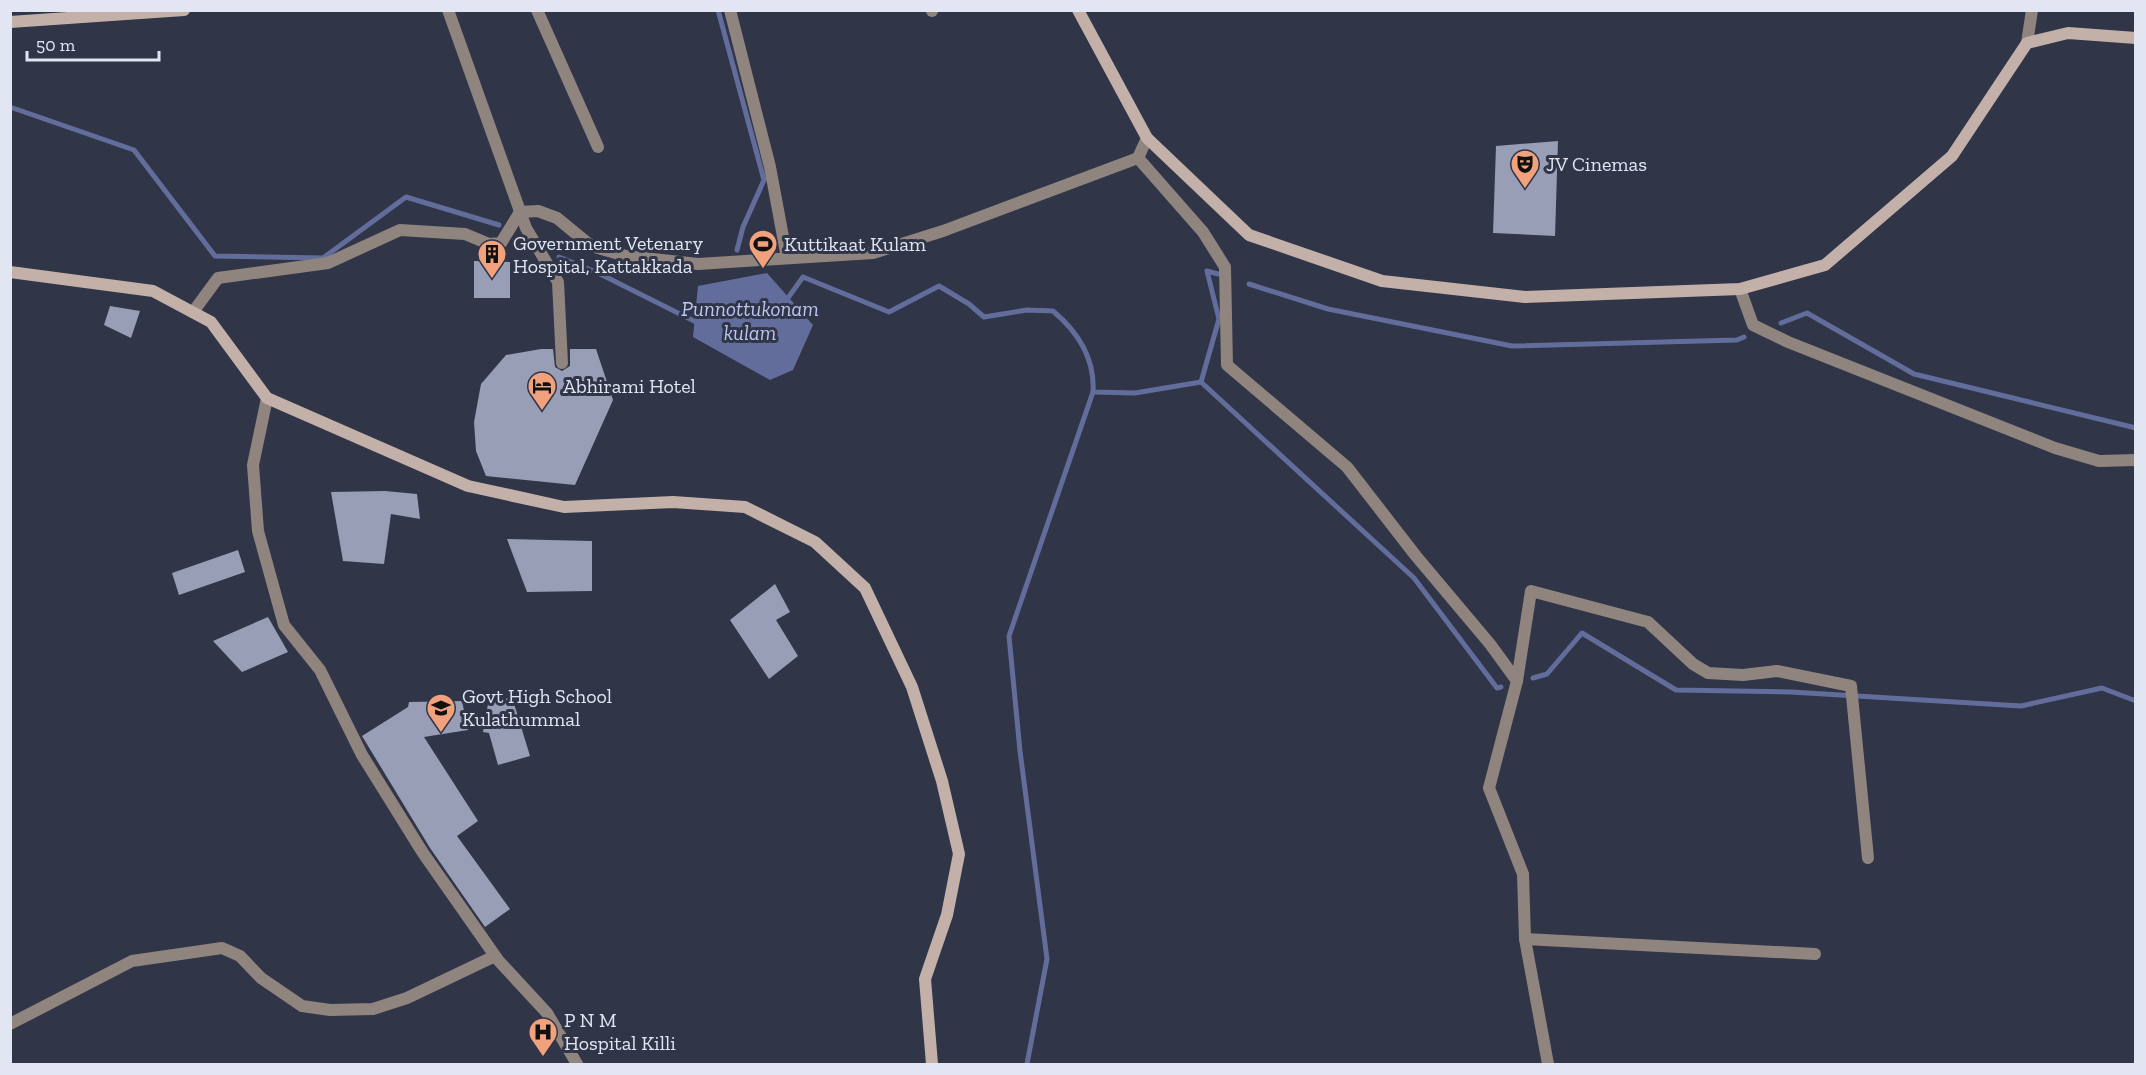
<svg xmlns="http://www.w3.org/2000/svg" width="2146" height="1075" font-family="'Zilla Slab',serif">
<style>
.water{fill:#626d9c}
.lines{fill:none;stroke-linecap:round;stroke-linejoin:round}
.stream{stroke:#626d9c;stroke-width:5}
.building{fill:#989eb5}
.street{stroke:#90847f;stroke-width:12}
.secondary{stroke:#c3b1a9;stroke-width:12}
.labels{text-anchor:middle;dominant-baseline:central;stroke-width:6;stroke-linejoin:round;paint-order:stroke}
.poi-label{font-size:20px;fill:#e2e5f2;stroke:#303548;text-anchor:start}
.water-label{font-size:21px;font-style:italic;fill:#bcc7f3;stroke:#303548}
</style>
<rect width="100%" height="100%" fill="#303548"/>
<polygon class="water" points="767,273 813,325 793,370 770,380 693,337 698,286"/>
<g class="lines">
<g class="stream">
<polyline points="718,10 764,180 743,227 737,250"/>
<polyline points="10,107 134,150 215,256 323,258 406,197 499,225"/>
<polyline points="559,257 596,272 698,323"/>
<polyline points="1249,284 1328,309 1512,346 1737,340 1744,337"/>
<path d="M785 302 803 277 889 312 939 286 969 304 984 317 1027 310 1053 311C1078 332 1095 359 1093 392L1135 393 1201 382 1414 578 1497 688 1501 687"/>
<polyline points="1781,323 1807,313 1914,374 2136,428"/>
<polyline points="1201,382 1219,319 1207,271 1218,274"/>
<polyline points="1533,678 1547,674 1582,633 1676,690 1791,692 2021,706 2102,688 2136,701"/>
<polyline points="1027,1064 1047,959 1020,751 1009,636 1093,392"/>
</g>
</g>
<g class="building">
<polygon points="1558,141 1555,236 1493,233 1496,146"/>
<polygon points="474,261 510,262 510,298 474,298"/>
<polygon points="110,306 140,311 131,338 104,325"/>
<polygon points="541,349 553,349 555,367 562,371 570,366 570,349 596,349 613,400 575,485 486,476 476,451 474,422 481,384 506,355"/>
<polygon points="385,491 417,494 420,519 391,514 384,564 343,561 331,492"/>
<polygon points="507,539 592,541 592,591 527,592"/>
<polygon points="238,550 245,572 179,595 172,573"/>
<polygon points="775,584 790,612 776,620 798,656 769,679 730,620"/>
<polygon points="268,617 288,652 242,672 213,641"/>
<polygon points="512,697 530,756 498,765 489,733 483,732 488,704"/>
<polygon points="462,701 468,730 424,737 478,821 457,836 510,909 485,927 430,848 362,736 408,707 409,702"/>
</g>
<g class="lines">
<g class="street">
<polyline points="448,10 526,228 558,282 562,363"/>
<polyline points="537,10 598,147"/>
<polyline points="730,10 770,167 787,258"/>
<polyline points="932,11 932,10"/>
<polyline points="2027,43 2032,10"/>
<polyline points="1147,138 1138,158 1203,232 1225,267 1227,365 1347,467 1416,556 1490,644 1517,681 1489,788 1523,874 1525,939 1548,1064"/>
<polyline points="1740,289 1753,325 1788,342 2055,448 2099,461 2136,460"/>
<polyline points="193,312 218,278 328,263 400,230 465,234 489,244 501,243 520,212 538,211 557,218 591,246 626,256 698,264 873,253 943,231 1138,158"/>
<polyline points="267,398 253,465 258,531 284,625 320,670 362,755 423,853 498,960 547,1013 577,1064"/>
<polyline points="1517,681 1531,591 1648,622 1693,664 1708,673 1743,675 1777,671 1851,686 1868,858"/>
<polyline points="1525,939 1815,954"/>
<polyline points="10,1024 132,961 222,948 240,956 261,978 302,1006 330,1010 373,1009 407,998 495,956"/>
</g>
<g class="secondary">
<polyline points="1078,10 1147,138 1249,235 1382,281 1525,297 1740,289 1825,265 1952,156 2027,43 2068,33 2136,38"/>
<polyline points="10,22 184,10"/>
<polyline points="10,272 153,291 211,322 267,398 468,486 564,507 673,502 745,507 815,542 865,588 912,687 942,781 959,854 947,915 925,979 932,1064"/>
</g>
</g>
<defs>
<g id="theatre-pin" transform="scale(1.5)"><path d="M0 17L-7.5 6A9.5 9.5 0 1 1 7.5 6Z" fill="#f1a17c" stroke="#303548"/><path d="M-5-5.5Q0-4 5-5.5V0Q5 5 0 6Q-5 5-5 0ZM-3.3-2.5H-1v1.5H-3.3ZM1-2.5H3.3v1.5H1ZM-2.8 1Q0 5.5 2.8 1Z" fill="#111"/></g>
<g id="stadium-pin" transform="scale(1.5)"><path d="M0 17L-7.5 6A9.5 9.5 0 1 1 7.5 6Z" fill="#f1a17c" stroke="#303548"/><path d="M0-5a6.5 5 0 1 0 0 10a6.5 5 0 1 0 0-10ZM-3.5-1.8h7v3.6h-7Z" fill="#111"/></g>
<g id="building-pin" transform="scale(1.5)"><path d="M0 17L-7.5 6A9.5 9.5 0 1 1 7.5 6Z" fill="#f1a17c" stroke="#303548"/><path d="M-4-6H4V6H1V3H-1V6H-4ZM-2.5-4.3h1.7v1.8h-1.7ZM.8-4.3h1.7v1.8H.8ZM-2.5-1h1.7V.8h-1.7ZM.8-1h1.7V.8H.8Z" fill="#111"/></g>
<g id="hotel-pin" transform="scale(1.5)"><path d="M0 17L-7.5 6A9.5 9.5 0 1 1 7.5 6Z" fill="#f1a17c" stroke="#303548"/><path d="M-6-4.5h1.5V1H6V5H4.5V3h-9V5H-6ZM-4 0a1.8 1.8 0 1 1 3.6 0ZM.5 0V-2.5h3Q6-2.5 6 0Z" fill="#111"/></g>
<g id="school-pin" transform="scale(1.5)"><path d="M0 17L-7.5 6A9.5 9.5 0 1 1 7.5 6Z" fill="#f1a17c" stroke="#303548"/><path d="M0-5L7-2L0 1L-7-2ZM-4 1L0 2.5L4 1V4Q0 6-4 4Z" fill="#111"/></g>
<g id="hospital-pin" transform="scale(1.5)"><path d="M0 17L-7.5 6A9.5 9.5 0 1 1 7.5 6Z" fill="#f1a17c" stroke="#303548"/><path d="M-5-5h3v3.5h4V-5h3V5h-3V1.5h-4V5h-3Z" fill="#111"/></g>
</defs>
<g fill-rule="evenodd">
<use href="#theatre-pin" x="1525" y="164"/>
<use href="#stadium-pin" x="763" y="244"/>
<use href="#building-pin" x="492" y="254"/>
<use href="#hotel-pin" x="542" y="386"/>
<use href="#school-pin" x="441" y="708"/>
<use href="#hospital-pin" x="543" y="1032"/>
</g>
<g class="labels">
<g class="poi-label">
<text x="1546" y="164">JV Cinemas</text>
<text x="513" y="243">Government Vetenary<tspan x="513" dy="23">Hospital, Kattakkada</tspan></text>
<text x="784" y="244">Kuttikaat Kulam</text>
<text x="563" y="386">Abhirami Hotel</text>
<text x="462" y="696">Govt High School<tspan x="462" dy="23">Kulathummal</tspan></text>
<text x="564" y="1020">P N M<tspan x="564" dy="23">Hospital Killi</tspan></text>
</g>
<g class="water-label">
<text x="750" y="308">Punnottukonam<tspan x="750" dy="24">kulam</tspan></text>
</g>
</g>
<rect width="2146" height="1075" fill="none" stroke="#e2e5f2" stroke-width="24"/>
<path d="M27 51v9h132v-9" fill="none" stroke="#e2e5f2" stroke-width="3"/>
<text x="36" y="51" font-size="18" fill="#e2e5f2" stroke="#303548" stroke-width="4.5" paint-order="stroke">50 m</text>
</svg>
